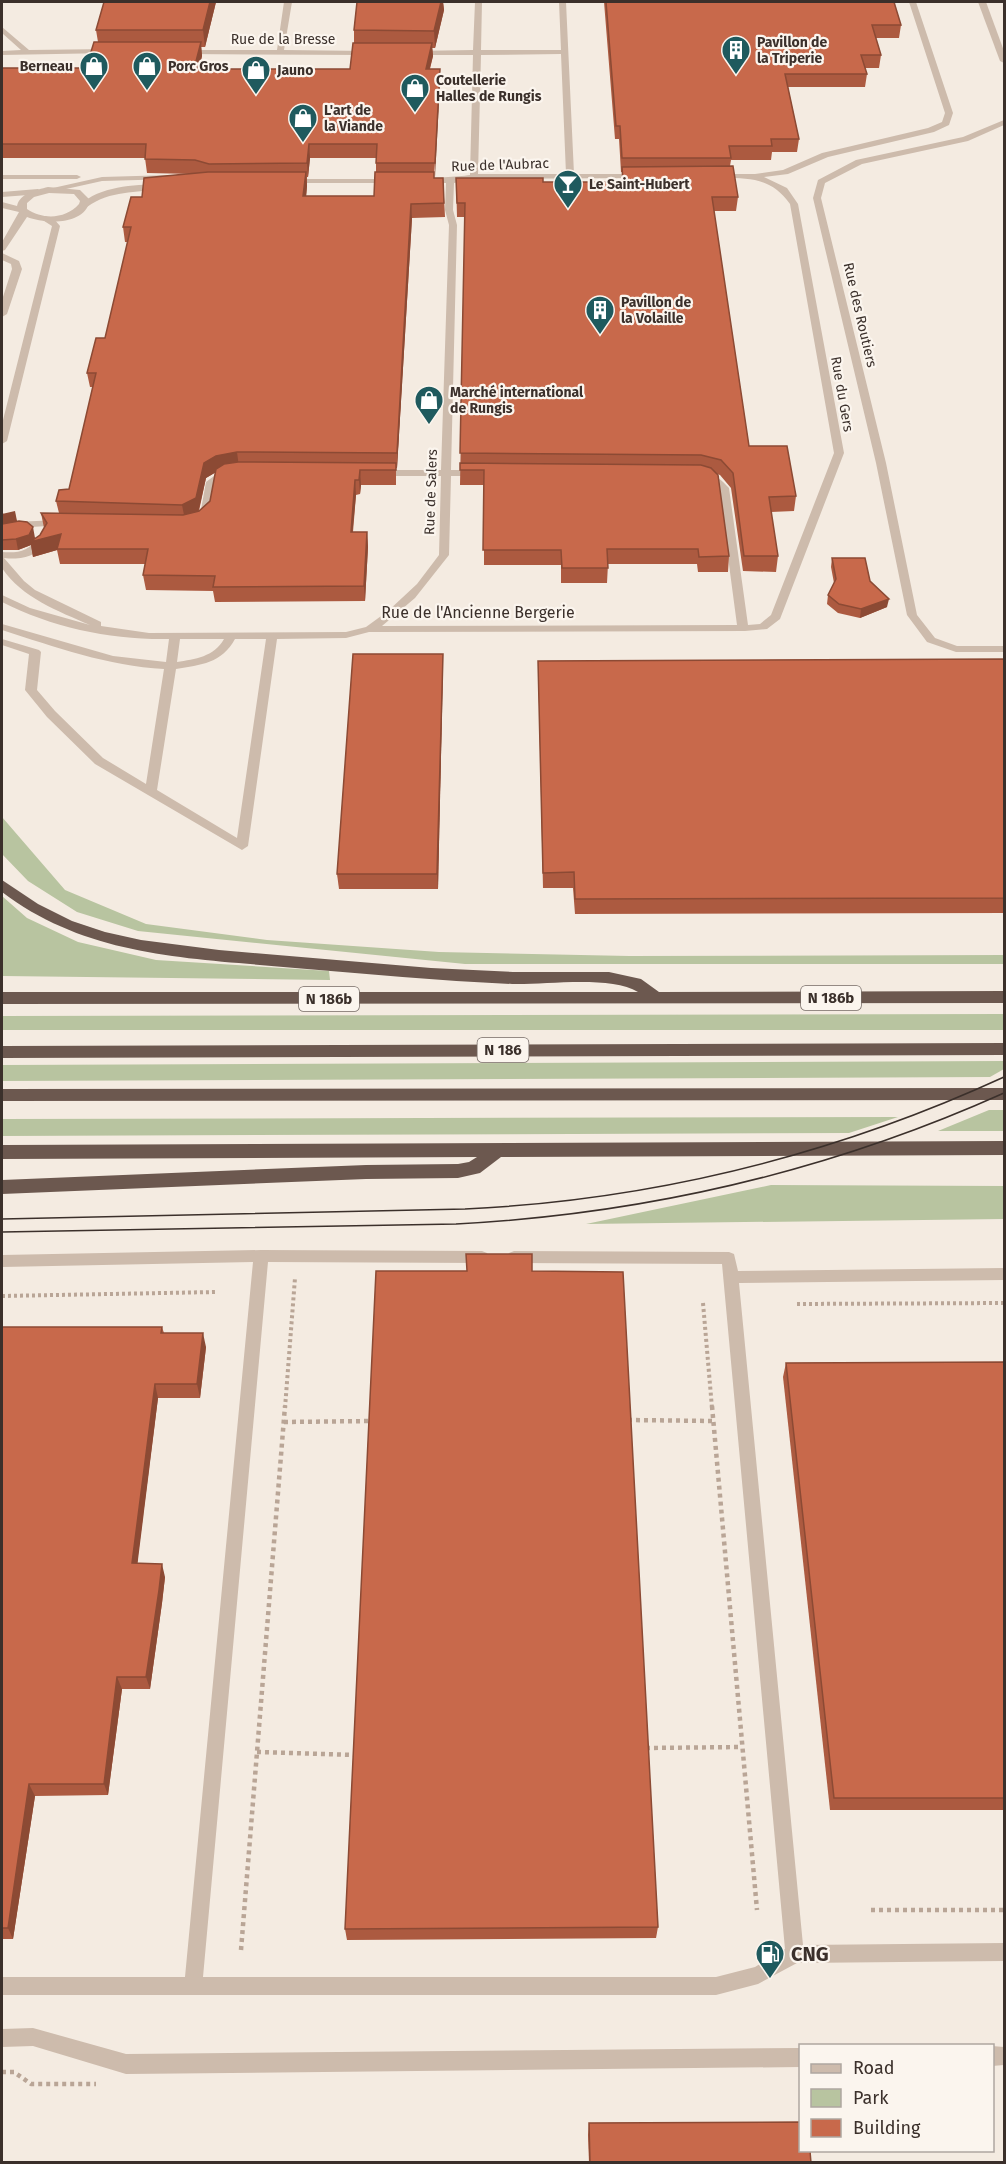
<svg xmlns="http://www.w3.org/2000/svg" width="1006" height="2164" font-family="'Fira Sans',sans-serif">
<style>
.green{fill:#b8c4a0}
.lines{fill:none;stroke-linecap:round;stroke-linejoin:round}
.path-far1{stroke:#b9a596;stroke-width:4;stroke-dasharray:3 3;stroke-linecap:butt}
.path{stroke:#b9a596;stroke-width:4.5;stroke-dasharray:4 4;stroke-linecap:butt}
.service{fill:#cdbbac;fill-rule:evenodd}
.minor{fill:#cdbbac;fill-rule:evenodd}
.trunk{fill:#6c584f;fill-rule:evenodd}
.tram{stroke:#3b302b;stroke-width:1.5}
.wall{fill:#ac5a40;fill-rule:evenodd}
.shaded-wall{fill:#8c4a34}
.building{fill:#c8694b;stroke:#8c4a34;stroke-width:1.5}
.labels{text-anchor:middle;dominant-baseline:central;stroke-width:4.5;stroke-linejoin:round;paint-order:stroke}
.far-street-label{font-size:14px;fill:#3b302b;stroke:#fbf5ee}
.far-poi-label{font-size:14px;font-weight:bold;fill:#3b302b;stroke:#fbf5ee;text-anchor:start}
.shield{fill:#fbf5ee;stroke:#756b66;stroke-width:1.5}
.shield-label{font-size:15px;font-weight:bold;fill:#3b302b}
.street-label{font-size:16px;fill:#3b302b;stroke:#fbf5ee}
.near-poi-label{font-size:20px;font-weight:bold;fill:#3b302b;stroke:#fbf5ee;text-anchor:start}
</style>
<rect width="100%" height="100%" fill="#f4ebe1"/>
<g class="green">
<polygon points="2,817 65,890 146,924 267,940 439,952 629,956 1004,955 1004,964 465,964 138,931 77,912 28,881 2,854"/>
<polygon points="2,896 27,918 78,942 156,960 329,971 330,980 2,976"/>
<polygon points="1004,1014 1004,1030 2,1030 2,1016"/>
<polygon points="1004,1061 1004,1069 990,1077 2,1081 2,1065"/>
<polygon points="989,1110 1004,1110 1004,1131 938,1131"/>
<polygon points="898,1117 849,1133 2,1136 2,1119"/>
<polygon points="771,1185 1004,1186 1004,1219 586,1224"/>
</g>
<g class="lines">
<g class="path-far1">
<polyline points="2,1296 217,1292"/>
<polyline points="703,1303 712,1408"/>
<polyline points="797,1304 1004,1303"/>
<polyline points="285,1408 295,1278"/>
</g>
<g class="path">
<polyline points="712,1406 757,1910"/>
<polyline points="628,1420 714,1421"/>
<polyline points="284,1422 371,1421"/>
<polyline points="646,1748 742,1747"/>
<polyline points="257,1752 357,1755"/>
<polyline points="871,1910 1004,1910"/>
<polyline points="241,1950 285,1406"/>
<polyline points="2,2072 14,2072 31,2084 96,2084"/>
</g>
<g class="service">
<polygon points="284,2 292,2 284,50 368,51 372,53 368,55 183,54 179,52 183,50 277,50"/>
<path d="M475 2H482L481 50H561L559 2H566L574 174H639L643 176 639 178 474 179 454 183 453 210 457 225 451 470H478L483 473 478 476H451L449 555 415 598 382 626 737 625 719 489 711 481 700 478V474C713 472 721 479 729 488L748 625 760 624 771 615 834 453 790 204C771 177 748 178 718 178L714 176 718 174H755L783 170 822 153 928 128 942 122 945 113 909 2H916L953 113 949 125 934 132 828 157 788 174 764 177 787 188 798 204 844 453 780 619 767 629 745 631 369 632 346 638 277 639 248 846 242 850 95 764 47 717 25 690 29 654 2 645V639L39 650 41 652 37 690 55 711 103 758 146 784 164 669C108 666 55 647 2 630V624L113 656 166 662 169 639C112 640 53 628 2 602V595L30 608 90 625C58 611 22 598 2 568V552C18 553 29 552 38 537H46L47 539C38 557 22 560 4 558L24 581 35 590 101 622V626L149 633 346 632 366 627 388 611 417 584 439 555 441 476H380L375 473 380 470H441L449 225 445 210 446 183H427L423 181C430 177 458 177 470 175L473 55H414L410 53 414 51 473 50ZM561 54 566 174H478L481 55ZM180 639H224C214 657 195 659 177 662ZM235 639H266L237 838 157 790 176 669C201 665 222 663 235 639Z"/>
<polygon points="2,27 29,50 110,49 114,51 110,53 2,55 2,51 21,50 2,33"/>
<polygon points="1004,120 1004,125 968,141 862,164 825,183 821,198 886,463 917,615 935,638 957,646 1004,646 1004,652 956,652 927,642 907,615 876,463 813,198 818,180 856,160 963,137"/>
<polygon points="2,175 77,175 81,177 77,179 2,179"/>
<polygon points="171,175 174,175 174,179 102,181 48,193 44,190 102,177"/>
<polygon points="286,179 393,179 397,181 393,183 286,183"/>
<path d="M160 184 164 187 163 189C135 193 111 190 87 207L80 205C100 186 133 185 160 184Z"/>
<polygon points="38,189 42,192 41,194 2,197 2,192"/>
<polygon points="45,216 54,219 60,226 7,441 2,444 2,424 52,226 41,219"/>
<polygon points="232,470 236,471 236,475 225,477 216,483 210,516 206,520 198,520 197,518 200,515 206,482 218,473"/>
<polygon points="61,520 65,521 65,525 14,528 2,533 2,526 12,522"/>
<polygon points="261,1250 482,1251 487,1253 489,1257 487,1261 482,1263 268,1262 203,1977 716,1977 755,1967 785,1949 722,1264 514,1263 509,1261 507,1257 509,1253 514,1251 729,1252 734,1254 738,1271 1004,1268 1004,1280 739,1283 803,1945 1004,1943 1004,1961 797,1963 758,1984 716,1995 2,1995 2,1977 185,1977 253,1262 2,1267 2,1255"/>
<polygon points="33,2028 126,2054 800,2048 800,2067 126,2074 33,2046 2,2047 2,2029"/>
<polygon points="992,2046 1004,2047 1004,2065 992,2066"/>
</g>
<g class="minor">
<polygon points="978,2 986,2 1004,51 1004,63 1000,61"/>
<path d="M48 187 80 190 90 200C85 226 45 224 27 217L5 250 2 251V242L19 212 2 208V202L17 206C20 193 36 190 48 187ZM49 193 74 194 80 201 79 204C66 219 43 220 27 209V203L34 197Z"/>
<polygon points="2,253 19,261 22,269 7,314 2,317 2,300 12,269 11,264 2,260"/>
</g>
<g class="trunk">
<path d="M2 880 38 904 72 921 105 932 141 940 219 950 431 968 513 972H609L641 979 659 992 1004 991V1003L2 1004V992H638C610 975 545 985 512 984 440 981 367 974 295 968 191 958 89 958 2 892Z"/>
<polygon points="1004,1043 1004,1055 2,1058 2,1046"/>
<polygon points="1004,1088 1004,1100 2,1101 2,1089"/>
<polygon points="1004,1141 1004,1155 501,1157 480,1173 458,1178 366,1179 2,1194 2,1180 366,1165 458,1164 469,1162 477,1157 2,1159 2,1145"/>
</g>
<g class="tram">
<path d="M2 1219 465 1209C652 1200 834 1155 1004 1077"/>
<path d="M2 1232 456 1224C646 1214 830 1171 1004 1093"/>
</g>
</g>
<g class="wall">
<path d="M216 2 205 47H201L202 56 199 69H350L354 43V30L357 2H443L444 10 435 48H432L433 56 430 69H440V82L434 178H443L445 217 412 218 397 468H396V485H361L360 494 356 495 353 532H367L368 547 365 601 215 602 213 591 146 590 143 575 145 564H60L57 550 33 557 31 545 18 550H2V513L17 521 35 538 34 539 40 535 44 528 41 513H59L56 501 69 489 93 387H90L87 373 105 338 128 242H125L123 227 142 197 193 174 147 173 145 158H2V68H86L98 42 96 30ZM310 158H376V172L374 196H306L307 186V177H308ZM216 472 210 501 199 511 206 478Z"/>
<polygon points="604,2 894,2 901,25 899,38 876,38 881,55 879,68 865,68 867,74 865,87 788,87 799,139 797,152 772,152 771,160 731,160 730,166 738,197 736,211 714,211 749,446 796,496 794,511 771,512 778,556 776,572 743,571 731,488 720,475 717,474 729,556 728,572 698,572 697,564 608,564 607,583 561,583 561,565 484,565 484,485 460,485 465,217 457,217 456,178 543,182 622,182 622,172 621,172 619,139 615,139"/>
<polygon points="832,558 870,581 887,607 860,618 838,613 827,604 828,595 834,583 831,567"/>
<polygon points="443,654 438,889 339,889 337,874"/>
<polygon points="1005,659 1005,913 575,914 573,888 543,888 538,661"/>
<polygon points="532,1271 658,1927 656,1938 347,1940 345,1929"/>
<polygon points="2,1327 162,1327 164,1333 206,1347 200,1398 158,1398 137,1563 165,1577 162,1603 150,1689 122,1689 108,1795 35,1796 13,1939 2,1939"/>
<polygon points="1005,1362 1005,1810 830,1810 783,1377 786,1363"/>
<polygon points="589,2123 811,2163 589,2163 588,2135"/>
</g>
<g class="shaded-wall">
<polygon points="210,2 216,2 205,47 203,30"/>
<polygon points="441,2 443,2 444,10 435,48 434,31"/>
<polygon points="201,42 202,56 195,82 194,69"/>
<polygon points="432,43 433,56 426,82 426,69"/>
<polygon points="440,69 440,82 435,177 435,163"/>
<polygon points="309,144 310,158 308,177 307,163"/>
<polygon points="306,172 307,186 305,210 303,196"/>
<polygon points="411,204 412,218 397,468 397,453"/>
<polygon points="237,452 239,467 218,471 206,478 198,513 185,520 182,505 204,463 216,456"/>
<polygon points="360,470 361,485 360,494 359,480"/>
<polygon points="355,480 356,495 351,547 351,532"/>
<polygon points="15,511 17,521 2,525 2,514"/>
<polygon points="33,527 35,538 33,541 61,534 57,550 33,557 31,545 18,550 16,539"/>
<polygon points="367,532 368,547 365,601 364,586"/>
<polygon points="889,599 887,607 860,618 861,609"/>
<polygon points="443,654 443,670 438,889 437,874"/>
<polygon points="203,1333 206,1347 200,1398 197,1384"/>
<polygon points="155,1384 158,1398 136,1576 132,1563"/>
<polygon points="162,1564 165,1577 162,1603 150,1689 146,1677"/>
<polygon points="117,1677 122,1689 108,1795 104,1784"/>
<polygon points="29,1784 35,1796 13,1939 8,1928"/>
</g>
<g class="building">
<polygon points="104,2 210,2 203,30 96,30"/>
<polygon points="357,2 441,2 434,31 354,30"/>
<polygon points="606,2 894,2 901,25 872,25 881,55 861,55 867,74 785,74 799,139 771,139 772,146 729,146 731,158 622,158 620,126 616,126"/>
<polygon points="94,42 201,42 194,69 350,69 353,43 432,43 426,69 440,69 435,163 376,163 377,144 309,144 307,163 209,164 195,160 145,159 146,144 2,144 2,68 86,68"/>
<polygon points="733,166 738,197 712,197 749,446 787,446 796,496 769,497 778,556 744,556 733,473 721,460 701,455 460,453 465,203 457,203 456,178 543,178 543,182 623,182 622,167"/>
<polygon points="208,172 306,172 303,196 374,196 375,172 434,172 434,178 443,178 444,203 411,204 397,453 237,452 216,456 204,463 196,498 182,505 56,501 59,490 69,489 96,373 87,373 96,338 105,338 131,227 123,227 131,197 142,197 144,178"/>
<polygon points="238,462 396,463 396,470 360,470 359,480 355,480 351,532 367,532 364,586 213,587 215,576 143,575 148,549 57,549 61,534 30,542 40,535 47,523 41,513 183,515 199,511 210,501 216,469 224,464"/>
<polygon points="460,463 701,465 711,468 718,475 729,556 699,557 698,549 607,549 608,568 562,568 561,550 483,550 484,470 460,470"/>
<polygon points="19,521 27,522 33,527 29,535 16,539 2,540 2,524"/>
<polygon points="832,558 865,558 870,581 889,599 861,609 839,604 828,595 836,579"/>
<polygon points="353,654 443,654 437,874 337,874"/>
<polygon points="1005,659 1005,898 575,899 574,872 543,873 538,661"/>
<polygon points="466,1254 532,1254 532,1271 623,1272 658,1927 345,1929 376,1271 467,1271"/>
<polygon points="2,1327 162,1327 161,1333 203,1333 197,1384 155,1384 132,1563 162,1564 159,1590 146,1677 117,1677 104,1784 29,1784 8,1928 2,1928"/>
<polygon points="1005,1362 1005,1798 834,1798 786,1363"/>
<polygon points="801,2122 801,2151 810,2151 811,2163 590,2163 589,2123"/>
</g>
<defs>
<g id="building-pin" transform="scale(1.5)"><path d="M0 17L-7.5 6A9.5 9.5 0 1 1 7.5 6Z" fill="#1f5a5e" stroke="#fbf5ee"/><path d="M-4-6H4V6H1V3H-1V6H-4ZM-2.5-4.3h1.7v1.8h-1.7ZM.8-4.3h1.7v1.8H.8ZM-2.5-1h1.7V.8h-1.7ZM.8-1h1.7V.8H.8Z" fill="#fff"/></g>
<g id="shop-pin" transform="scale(1.5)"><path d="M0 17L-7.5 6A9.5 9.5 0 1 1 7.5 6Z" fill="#1f5a5e" stroke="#fbf5ee"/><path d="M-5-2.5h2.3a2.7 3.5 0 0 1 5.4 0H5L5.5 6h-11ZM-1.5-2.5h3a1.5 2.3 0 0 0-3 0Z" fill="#fff"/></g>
<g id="bar-pin" transform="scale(1.5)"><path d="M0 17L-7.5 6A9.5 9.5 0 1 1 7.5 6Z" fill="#1f5a5e" stroke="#fbf5ee"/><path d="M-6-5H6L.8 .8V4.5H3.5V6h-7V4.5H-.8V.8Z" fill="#fff"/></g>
<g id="fuel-pin" transform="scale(1.5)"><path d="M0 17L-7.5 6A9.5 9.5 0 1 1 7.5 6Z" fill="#1f5a5e" stroke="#fbf5ee"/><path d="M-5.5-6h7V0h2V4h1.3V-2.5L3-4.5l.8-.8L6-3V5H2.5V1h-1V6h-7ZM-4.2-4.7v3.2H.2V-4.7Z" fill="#fff"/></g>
</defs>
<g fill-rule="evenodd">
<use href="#building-pin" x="736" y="50"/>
<use href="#shop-pin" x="94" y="66"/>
<use href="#shop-pin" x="147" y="66"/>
<use href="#shop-pin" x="256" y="70"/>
<use href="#shop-pin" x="415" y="88"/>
<use href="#shop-pin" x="303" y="118"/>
<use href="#bar-pin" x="568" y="184"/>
<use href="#building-pin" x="600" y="310"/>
<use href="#shop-pin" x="429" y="400"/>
<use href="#fuel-pin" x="770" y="1954"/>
</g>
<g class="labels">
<g class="far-street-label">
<text x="283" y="39">Rue de la Bresse</text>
<text transform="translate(500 165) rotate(-2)">Rue de l'Aubrac</text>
<text transform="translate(860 315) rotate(77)">Rue des Routiers</text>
<text transform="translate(842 394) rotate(80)">Rue du Gers</text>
<text transform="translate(431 492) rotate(-88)">Rue de Salers</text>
</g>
<g class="far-poi-label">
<text x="757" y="42">Pavillon de<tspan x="757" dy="16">la Triperie</tspan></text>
<text x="73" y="66" text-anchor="end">Berneau</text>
<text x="168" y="66">Porc Gros</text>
<text x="277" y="70">Jauno</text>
<text x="436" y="80">Coutellerie<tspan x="436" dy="16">Halles de Rungis</tspan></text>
<text x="324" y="110">L'art de<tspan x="324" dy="16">la Viande</tspan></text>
<text x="589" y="184">Le Saint-Hubert</text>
<text x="621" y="302">Pavillon de<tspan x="621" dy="16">la Volaille</tspan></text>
<text x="450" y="392">Marché international<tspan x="450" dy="16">de Rungis</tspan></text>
</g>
<g class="shield">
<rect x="801" y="986" width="60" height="24" rx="4.5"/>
<rect x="299" y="987" width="60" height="24" rx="4.5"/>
<rect x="477.5" y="1038" width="51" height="24" rx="4.5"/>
</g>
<g class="shield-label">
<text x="831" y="998">N 186b</text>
<text x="329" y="999">N 186b</text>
<text x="503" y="1050">N 186</text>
</g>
<g class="street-label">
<text x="478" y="612">Rue de l'Ancienne Bergerie</text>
</g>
<g class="near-poi-label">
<text x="791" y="1954">CNG</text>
</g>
</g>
<rect width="1006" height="2164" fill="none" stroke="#3b302b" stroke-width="6"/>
<rect x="799" y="2044" width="195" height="108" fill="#fbf5ee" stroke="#aea6a0" stroke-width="1.5"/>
<rect x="811" y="2064" width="30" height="9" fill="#cdbbac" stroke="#aea6a0" stroke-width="1.5"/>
<text x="853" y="2074" font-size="18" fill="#3b302b">Road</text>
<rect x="811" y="2089" width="30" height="18" fill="#b8c4a0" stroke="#aea6a0" stroke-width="1.5"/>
<text x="853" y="2104" font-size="18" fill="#3b302b">Park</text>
<rect x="811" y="2119" width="30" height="18" fill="#c8694b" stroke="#aea6a0" stroke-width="1.5"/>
<text x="853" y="2134" font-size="18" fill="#3b302b">Building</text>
</svg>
